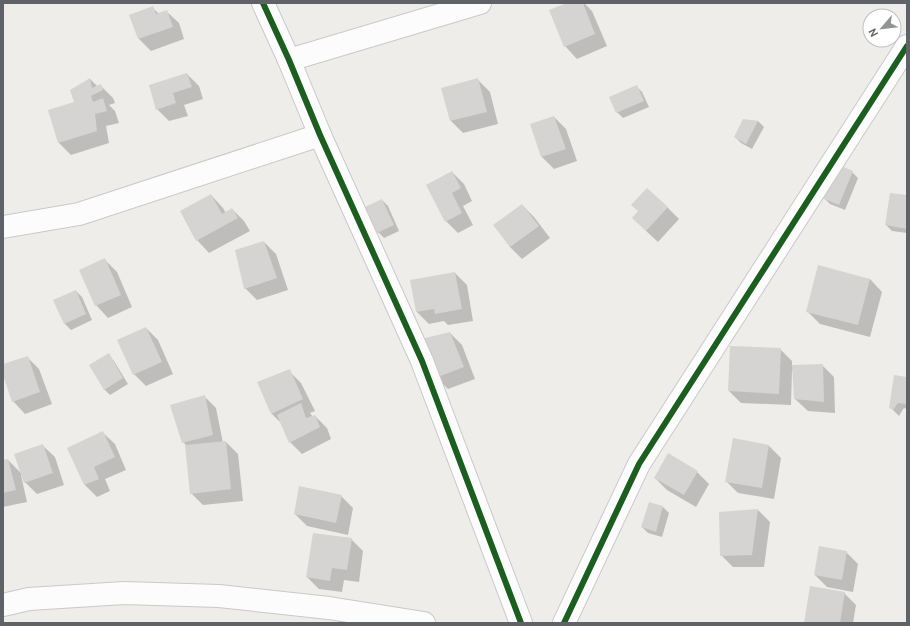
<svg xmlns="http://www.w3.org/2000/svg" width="910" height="626" font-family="Cabin,sans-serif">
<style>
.shadow{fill:#0003}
.building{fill:#d5d4d3}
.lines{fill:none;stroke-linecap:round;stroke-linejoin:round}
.minor-casing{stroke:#c9c9c9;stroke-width:24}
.minor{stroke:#fcfcfc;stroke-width:22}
.cycleway-casing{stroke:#fff;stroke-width:8}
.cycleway{stroke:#1b5e20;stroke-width:6}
</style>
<rect width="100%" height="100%" fill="#eeedea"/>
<g class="shadow">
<polygon points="570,3 584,3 592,11 607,46 577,59 565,46"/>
<polygon points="153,8 159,14 166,11 179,23 184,39 151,51 139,39 130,15"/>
<polygon points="187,74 199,86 203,99 184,105 188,116 169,121 157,109"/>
<polygon points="90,79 98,87 101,86 113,98 115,103 109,105 115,111 119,123 106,126 109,143 71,155 59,143 75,103"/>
<polygon points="478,80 490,92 498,124 463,133 451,121 442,89"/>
<polygon points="636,86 642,92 649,107 623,118 617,112"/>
<polygon points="554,117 566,129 577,161 554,169 542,157 531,125"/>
<polygon points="744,120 758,121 764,127 752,149 741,143 735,137"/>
<polygon points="452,172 464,184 472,201 463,206 473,225 458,233 446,221"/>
<polygon points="852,172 858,178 845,210 830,204 824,198"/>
<polygon points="211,195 223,208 226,213 232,209 244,221 250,231 209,253 197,240 181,212"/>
<polygon points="907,196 907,233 892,231 886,225"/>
<polygon points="382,200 388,206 399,231 384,238 378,232"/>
<polygon points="522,205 534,217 550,238 522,259 510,247 495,225"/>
<polygon points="667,207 679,219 658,242 645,230"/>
<polygon points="264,242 276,254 288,290 257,300 245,288"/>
<polygon points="105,260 117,272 132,307 108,318 96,305 80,270"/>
<polygon points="455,273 467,285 473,321 448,325 444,321 429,324 417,312 412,281"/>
<polygon points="870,279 882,292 870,337 820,324 808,312"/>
<polygon points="76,291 82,297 92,320 71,330 65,324 55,301"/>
<polygon points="146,328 158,340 173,374 146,386 134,374"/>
<polygon points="450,333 462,345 475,379 448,389 436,377"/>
<polygon points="780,349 792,361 792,366 822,365 834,377 835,413 808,411 795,399 793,370 792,371 791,405 741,403 729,391"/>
<polygon points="108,355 114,361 128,384 110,395 104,389"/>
<polygon points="27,357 39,369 52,404 25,414 13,401 3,372 3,365"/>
<polygon points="289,371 301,383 315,411 310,413 313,417 315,416 327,428 331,439 302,454 290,442 282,424 272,414 259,382"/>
<polygon points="907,378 907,409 904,408 899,416 890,407"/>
<polygon points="204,396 216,408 223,443 226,442 238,454 243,501 203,505 191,493 186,445 183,442"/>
<polygon points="102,432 115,444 126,470 105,479 110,491 97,497 85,485 68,448"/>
<polygon points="42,445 55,457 64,485 37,494 25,482 22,475 21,475 27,502 3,507 3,461 8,460 22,474"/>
<polygon points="769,446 781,458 774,499 738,493 726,481"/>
<polygon points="697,472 709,484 696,507 667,490 655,478"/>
<polygon points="341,496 353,508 348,535 307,526 295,514"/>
<polygon points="663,507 669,513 662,537 648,533 642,527"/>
<polygon points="758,510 770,522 764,567 733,567 721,555"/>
<polygon points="351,539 363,551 359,582 344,580 342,592 319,589 307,577"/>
<polygon points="846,552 858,564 853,592 827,587 815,575"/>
<polygon points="844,593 856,605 853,623 805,623"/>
</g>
<g class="building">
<polygon points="567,3 583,3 595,34 564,47 549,10"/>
<polygon points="153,6 156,14 167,10 173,27 138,39 129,15"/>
<polygon points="187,73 192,87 173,93 176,103 156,110 149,85"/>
<polygon points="90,78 92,88 101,84 103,90 91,96 93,102 103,98 107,111 95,114 97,131 58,143 48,110 74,102 70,90"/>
<polygon points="478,78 487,112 450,121 441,88"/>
<polygon points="637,85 644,101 616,113 609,97"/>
<polygon points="554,116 566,149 541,157 530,124"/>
<polygon points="743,119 758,121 746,144 734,137"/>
<polygon points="837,164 853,171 839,205 822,198"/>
<polygon points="452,171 461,188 452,193 462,213 445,222 426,185"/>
<polygon points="647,188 668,207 646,231 632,218 638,211 631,205"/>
<polygon points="890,193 907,195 907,229 885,225"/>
<polygon points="211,194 222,214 232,208 238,218 196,241 180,211"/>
<polygon points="382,199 394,225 377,233 365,207"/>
<polygon points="522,204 539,226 510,247 493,225"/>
<polygon points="264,241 277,278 244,289 235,250"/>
<polygon points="105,258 121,295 95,306 79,270"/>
<polygon points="818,265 870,279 858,325 806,312"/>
<polygon points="455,272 462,309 435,314 434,309 416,312 410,280"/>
<polygon points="76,290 86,314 64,324 53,300"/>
<polygon points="146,327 162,362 133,375 117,340"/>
<polygon points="450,332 464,367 435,378 417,340"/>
<polygon points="730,346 781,348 779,394 728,391"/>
<polygon points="109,353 123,378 104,390 89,365"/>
<polygon points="28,356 40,392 12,402 3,375 3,364"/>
<polygon points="823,364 824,402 794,399 792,365"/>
<polygon points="290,369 303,399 271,414 257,382"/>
<polygon points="894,375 907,377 907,404 898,403 893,410 889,408"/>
<polygon points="205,395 213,435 182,443 170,405"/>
<polygon points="301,403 306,418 315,415 320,427 289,443 277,415"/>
<polygon points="103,431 115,457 94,467 99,479 84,485 67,448"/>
<polygon points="733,438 769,445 762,488 725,482"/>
<polygon points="226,441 231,489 190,494 185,445"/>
<polygon points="43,444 53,473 24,483 14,454"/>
<polygon points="668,453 698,471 684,495 654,478"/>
<polygon points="8,459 16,490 3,493 3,460"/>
<polygon points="299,486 342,495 336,523 294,514"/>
<polygon points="649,502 663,506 656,532 641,527"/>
<polygon points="758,509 752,555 720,556 719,512"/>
<polygon points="313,533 352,538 347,570 332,568 330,581 306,577"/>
<polygon points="819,546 847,551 842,580 814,575"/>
<polygon points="810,586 845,592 840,623 804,623"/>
</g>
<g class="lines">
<g class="minor-casing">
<g id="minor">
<polyline points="263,3 289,60 320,135 422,361 521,623"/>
<polyline points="289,60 480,3"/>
<polyline points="3,227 79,214 320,135"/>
<polyline points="3,605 29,599 124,593 219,596 329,608 424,623"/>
<polyline points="564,623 639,464 907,46"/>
</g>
</g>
<use href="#minor" class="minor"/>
<g class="cycleway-casing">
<g id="cycleway">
<polyline points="263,3 289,60 320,135 422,361 521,623"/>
<polyline points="564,623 639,464 907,46"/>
</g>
</g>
<use href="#cycleway" class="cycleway"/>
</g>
<rect width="910" height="626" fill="none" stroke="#5f6367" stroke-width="8"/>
<g transform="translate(882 28) rotate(242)"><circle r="19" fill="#ffffff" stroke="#bfc1c2"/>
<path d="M0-3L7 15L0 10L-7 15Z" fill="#919395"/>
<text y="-6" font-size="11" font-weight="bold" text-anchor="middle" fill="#5f6367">N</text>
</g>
</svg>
